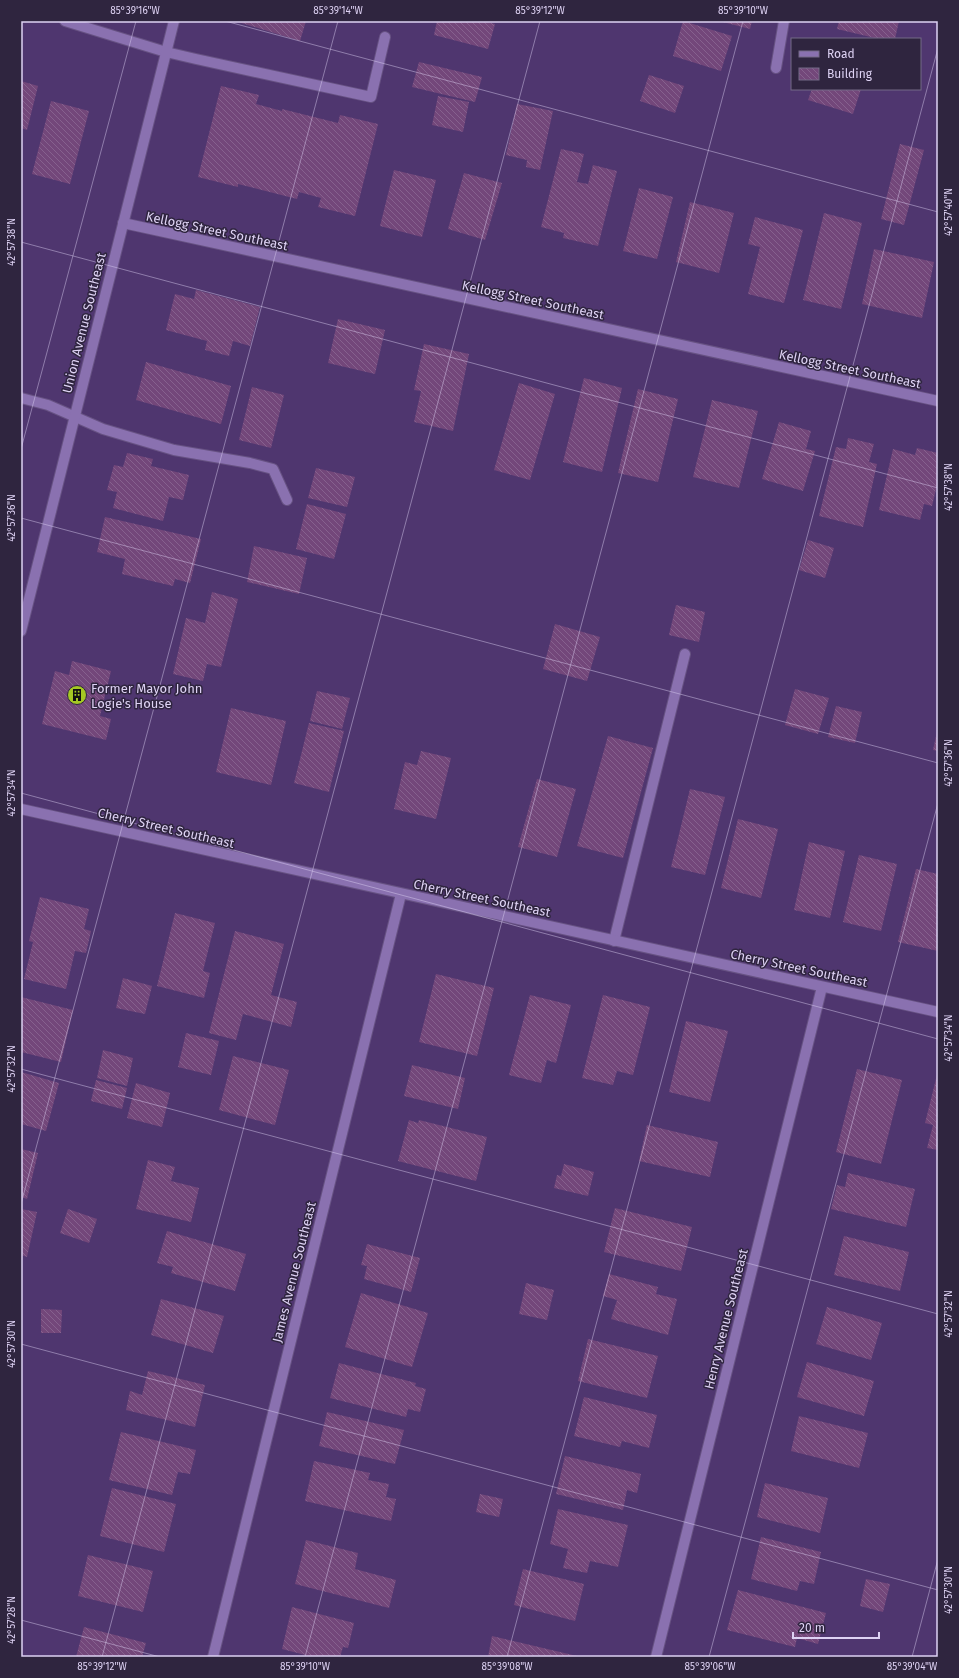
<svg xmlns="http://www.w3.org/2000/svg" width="959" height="1678" font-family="'Fira Sans',sans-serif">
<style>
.building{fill:url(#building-back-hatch)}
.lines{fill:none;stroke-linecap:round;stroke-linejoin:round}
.service-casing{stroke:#675283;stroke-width:12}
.minor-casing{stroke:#675283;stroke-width:12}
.tertiary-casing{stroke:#675283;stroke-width:12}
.service{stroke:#8a71b0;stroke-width:10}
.minor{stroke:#8a71b0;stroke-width:10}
.tertiary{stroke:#8a71b0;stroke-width:10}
.ticks{fill:none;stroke:#ded2f4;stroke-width:1;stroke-opacity:0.45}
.labels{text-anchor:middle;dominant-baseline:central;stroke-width:3;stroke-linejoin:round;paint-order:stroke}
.street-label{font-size:13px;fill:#ded2f4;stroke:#2f253f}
.poi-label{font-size:13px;fill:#ded2f4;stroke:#2f253f;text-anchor:start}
.neatline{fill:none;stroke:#ded2f4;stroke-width:1.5}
.ticks-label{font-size:10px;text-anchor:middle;fill:#ded2f4}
</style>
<defs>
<pattern id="building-back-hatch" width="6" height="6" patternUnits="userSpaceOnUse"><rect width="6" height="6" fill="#73477a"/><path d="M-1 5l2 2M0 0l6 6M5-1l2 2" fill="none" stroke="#86618e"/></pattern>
</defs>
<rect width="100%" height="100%" fill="#4f366f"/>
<g class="building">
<polygon points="235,21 306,21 300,41"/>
<polygon points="437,21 483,21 495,24 488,49 434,35"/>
<polygon points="683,21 732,36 721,71 673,56"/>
<polygon points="719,21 752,21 750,29"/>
<polygon points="839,21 899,21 895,39 879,39 837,29"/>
<polygon points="419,62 482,77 475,102 412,87"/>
<polygon points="649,75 684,86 675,113 640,101"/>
<polygon points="21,81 38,86 27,130 21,128"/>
<polygon points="221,86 259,95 256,104 282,111 282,109 338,123 340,115 378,124 355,216 318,207 321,198 299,192 297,199 238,184 238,187 198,177"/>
<polygon points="812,89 861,89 853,114 808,100"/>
<polygon points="438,96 469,102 463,132 432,125"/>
<polygon points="51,101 89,111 70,184 32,174"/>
<polygon points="517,104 553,111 540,170 526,167 527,160 506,155"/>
<polygon points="900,144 924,150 904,225 881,219"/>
<polygon points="561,149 584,154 577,182 588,184 593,165 617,171 598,246 563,238 564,233 541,227"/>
<polygon points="394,170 436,180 422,237 380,226"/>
<polygon points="464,173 502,183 485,240 448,229"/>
<polygon points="639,188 673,197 657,259 623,251"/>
<polygon points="690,202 734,213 719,273 676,262"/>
<polygon points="824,213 862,223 841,309 803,300"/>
<polygon points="755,217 803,230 784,303 748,294 760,247 748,244"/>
<polygon points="874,249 934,262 922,318 862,304"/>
<polygon points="196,290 260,307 250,346 233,341 229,356 205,350 207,341 166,330 175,294 194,299"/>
<polygon points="338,319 385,330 375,374 328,363"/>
<polygon points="424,344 469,354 453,431 414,422 421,391 414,390"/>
<polygon points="146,362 231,386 221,424 136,400"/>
<polygon points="584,378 622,388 602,472 563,462"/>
<polygon points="519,383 555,394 530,480 494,470"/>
<polygon points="252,387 284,395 271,448 239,440"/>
<polygon points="638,389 678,399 658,482 618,473"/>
<polygon points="712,400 758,411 739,488 693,477"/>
<polygon points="779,422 811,431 806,449 815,451 803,491 762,479"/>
<polygon points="848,438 874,444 869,462 877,464 863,527 819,516 836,447 846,449"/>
<polygon points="917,448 938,453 938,481 932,506 924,504 920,520 879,510 893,449 915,455"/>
<polygon points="127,453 153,459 151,466 189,475 183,500 169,497 163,521 113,508 117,492 107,490 114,465 123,467"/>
<polygon points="316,468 355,477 347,507 308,498"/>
<polygon points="307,504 346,514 334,559 296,549"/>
<polygon points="105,517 201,539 190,583 175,579 173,586 122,574 125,559 97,552"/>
<polygon points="808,540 834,548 825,578 799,570"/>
<polygon points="254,546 307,558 299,594 247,582"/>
<polygon points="212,592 238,599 221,667 207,664 203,681 173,674 186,618 205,623"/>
<polygon points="676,605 705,612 699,642 669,635"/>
<polygon points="555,624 600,637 587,681 543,669"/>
<polygon points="72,661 111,671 100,716 111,719 106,740 42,724 55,671 69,675"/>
<polygon points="795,689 829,698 818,734 785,725"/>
<polygon points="317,691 350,698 342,729 310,721"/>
<polygon points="836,706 862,712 855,743 828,737"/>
<polygon points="231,708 286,721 271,785 216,772"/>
<polygon points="309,723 344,731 329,792 294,783"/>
<polygon points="937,732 938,732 938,751 933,750"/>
<polygon points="608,736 653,748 623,858 577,846"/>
<polygon points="421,751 451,758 436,819 394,809 405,762 417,765"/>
<polygon points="537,779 576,789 557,857 518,847"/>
<polygon points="690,789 725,797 705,875 671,867"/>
<polygon points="738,819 778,829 761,898 721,888"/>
<polygon points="809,842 845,851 830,918 794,910"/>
<polygon points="859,855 897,864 881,931 843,922"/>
<polygon points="916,869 938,874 938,951 898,942"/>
<polygon points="40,897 89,909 84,929 91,931 86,953 75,951 66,989 24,979 33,942 29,941"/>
<polygon points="175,913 215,923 203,971 210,973 204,998 157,986"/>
<polygon points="235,931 284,944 271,995 297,1002 291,1027 243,1014 236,1040 209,1033"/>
<polygon points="436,974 494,988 477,1056 419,1042"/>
<polygon points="123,978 152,986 145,1014 116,1008"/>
<polygon points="530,995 571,1005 556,1063 547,1060 541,1083 509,1075"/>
<polygon points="603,995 650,1007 633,1075 617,1071 613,1085 582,1078"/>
<polygon points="21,997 73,1010 61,1062 21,1052"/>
<polygon points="686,1021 728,1031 710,1102 669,1092"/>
<polygon points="186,1033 219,1041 211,1075 178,1067"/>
<polygon points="103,1050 133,1058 127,1086 97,1078"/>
<polygon points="233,1056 289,1070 275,1125 219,1110"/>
<polygon points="412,1065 465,1078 458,1109 404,1096"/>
<polygon points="857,1069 902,1080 881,1164 836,1152"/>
<polygon points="938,1071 938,1150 927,1148 933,1125 925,1123"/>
<polygon points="21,1072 59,1083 46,1131 21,1124"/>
<polygon points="96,1080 127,1088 122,1109 91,1101"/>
<polygon points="136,1083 170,1093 162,1127 127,1118"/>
<polygon points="409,1120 418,1123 419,1120 487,1137 476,1181 398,1161"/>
<polygon points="647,1125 718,1142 710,1177 639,1161"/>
<polygon points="21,1149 38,1153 27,1199 21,1197"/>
<polygon points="148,1160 175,1167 171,1181 199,1188 191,1222 136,1209"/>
<polygon points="564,1164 594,1172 588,1196 554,1188 557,1175 561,1176"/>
<polygon points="848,1173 915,1189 906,1227 831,1209 837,1185 845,1187"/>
<polygon points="615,1208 692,1227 681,1271 604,1252"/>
<polygon points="21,1209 37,1212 27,1257 21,1255"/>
<polygon points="68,1209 97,1219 89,1243 60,1233"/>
<polygon points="167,1231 246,1254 235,1291 171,1273 173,1267 157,1263"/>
<polygon points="844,1236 909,1252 900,1291 834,1275"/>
<polygon points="367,1244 420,1258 411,1292 364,1279 367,1266 361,1265"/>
<polygon points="609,1274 658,1287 656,1294 677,1299 668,1335 611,1319 617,1300 603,1296"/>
<polygon points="526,1283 554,1290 547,1320 519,1314"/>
<polygon points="361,1293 428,1313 412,1367 345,1347"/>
<polygon points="161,1299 224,1316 213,1353 151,1335"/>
<polygon points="827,1307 882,1323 871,1360 816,1344"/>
<polygon points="41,1309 62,1310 61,1333 41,1333"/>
<polygon points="588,1339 658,1356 647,1398 578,1381"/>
<polygon points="807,1362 874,1381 864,1416 797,1397"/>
<polygon points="339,1363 416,1383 415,1386 426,1389 420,1412 408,1409 406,1417 330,1398"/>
<polygon points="148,1371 205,1385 195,1427 126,1410 130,1391 142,1395"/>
<polygon points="584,1397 657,1415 649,1448 622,1441 620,1447 574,1436"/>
<polygon points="327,1412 404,1430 395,1464 319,1446"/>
<polygon points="799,1416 868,1433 859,1468 791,1451"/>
<polygon points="121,1432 196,1450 190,1474 178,1472 172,1495 109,1480"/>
<polygon points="565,1456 641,1474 637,1493 627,1490 623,1510 556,1494"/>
<polygon points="314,1461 370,1473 368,1480 389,1484 386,1497 396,1499 391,1521 305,1501"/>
<polygon points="765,1483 828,1498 820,1533 757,1517"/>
<polygon points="112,1488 176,1504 164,1552 100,1536"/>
<polygon points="480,1494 503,1499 499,1517 476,1512"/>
<polygon points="558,1509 628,1525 618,1567 590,1561 587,1573 563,1568 568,1549 550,1544"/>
<polygon points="761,1537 821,1552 814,1584 800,1581 797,1591 751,1579"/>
<polygon points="306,1540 358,1553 355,1569 396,1580 389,1608 295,1584"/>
<polygon points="88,1555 153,1571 143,1612 78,1596"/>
<polygon points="523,1569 584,1584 575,1621 514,1605"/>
<polygon points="866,1579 890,1584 883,1612 860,1606"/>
<polygon points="738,1590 826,1613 818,1644 797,1638 795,1647 727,1630"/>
<polygon points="292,1607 354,1623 348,1648 343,1647 340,1657 313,1657 282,1649"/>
<polygon points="84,1627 146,1643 142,1657 76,1657"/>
<polygon points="492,1636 577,1656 577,1657 488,1657"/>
</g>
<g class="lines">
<g class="service-casing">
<g id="service">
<polyline points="166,52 196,59 371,97 385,37"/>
<polyline points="21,398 48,405 103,429 174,450 250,463 273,469 287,500"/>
<polyline points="614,941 685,654"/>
</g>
</g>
<g class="minor-casing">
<g id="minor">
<polyline points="65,21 166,52"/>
<polyline points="776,68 784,21"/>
<polyline points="123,223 938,401"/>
<polyline points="21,631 174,21"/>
<polyline points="213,1657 401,894"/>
<polyline points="656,1657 822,987"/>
</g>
</g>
<g class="tertiary-casing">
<polyline id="tertiary" points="21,809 938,1012"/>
</g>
<use href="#service" class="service"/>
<use href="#minor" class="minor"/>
<use href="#tertiary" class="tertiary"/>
</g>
<path class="ticks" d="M225 21 938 212M21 242 938 488M21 449 136 21M21 518 938 763M21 793 938 1039M21 1069 938 1314M21 1204 338 21M21 1344 938 1590M21 1620 160 1657M102 1657 540 21M305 1657 743 21M507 1657 938 48M709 1657 938 803M912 1657 938 1559"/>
<defs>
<g id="building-disc" transform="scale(1)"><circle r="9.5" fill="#a5c823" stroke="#2f253f"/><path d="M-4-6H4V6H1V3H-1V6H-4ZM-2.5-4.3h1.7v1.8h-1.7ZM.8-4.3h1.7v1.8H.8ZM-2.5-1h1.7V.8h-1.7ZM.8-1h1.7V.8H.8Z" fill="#111"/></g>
</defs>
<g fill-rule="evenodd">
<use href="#building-disc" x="77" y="695"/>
</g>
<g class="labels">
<g class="street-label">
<text transform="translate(217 231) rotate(12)">Kellogg Street Southeast</text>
<text transform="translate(533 300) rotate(12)">Kellogg Street Southeast</text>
<text transform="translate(84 323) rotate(-76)">Union Avenue Southeast</text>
<text transform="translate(850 369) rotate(12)">Kellogg Street Southeast</text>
<text transform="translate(166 828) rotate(13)">Cherry Street Southeast</text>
<text transform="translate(482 898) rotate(12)">Cherry Street Southeast</text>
<text transform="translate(799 968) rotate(12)">Cherry Street Southeast</text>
<text transform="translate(294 1272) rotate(-76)">James Avenue Southeast</text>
<text transform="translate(726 1319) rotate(-76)">Henry Avenue Southeast</text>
</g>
<g class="poi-label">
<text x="91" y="688">Former Mayor John<tspan x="91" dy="15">Logie's House</tspan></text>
</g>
</g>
<rect width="959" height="1678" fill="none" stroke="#2f253f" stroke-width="44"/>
<rect x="791" y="38" width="130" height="52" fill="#2f253f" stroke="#756a87"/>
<rect x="799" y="51" width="20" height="6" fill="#8a71b0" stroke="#756a87"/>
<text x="827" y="58" font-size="12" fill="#ded2f4">Road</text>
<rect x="799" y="68" width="20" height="12" fill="url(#building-back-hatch)" stroke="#756a87"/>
<text x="827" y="78" font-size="12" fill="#ded2f4">Building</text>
<path d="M793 1632v6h86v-6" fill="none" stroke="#ded2f4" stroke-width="2"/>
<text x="799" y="1632" font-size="12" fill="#ded2f4" stroke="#2f253f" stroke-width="3" paint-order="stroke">20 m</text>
<rect x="22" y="22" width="915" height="1634" class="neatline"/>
<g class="ticks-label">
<text x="135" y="14">85°39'16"W</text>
<text x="338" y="14">85°39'14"W</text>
<text x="540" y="14">85°39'12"W</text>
<text x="743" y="14">85°39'10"W</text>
<text transform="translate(948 212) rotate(-90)" y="4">42°57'40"N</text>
<text transform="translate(11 242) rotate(-90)" y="4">42°57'38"N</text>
<text transform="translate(948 487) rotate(-90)" y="4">42°57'38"N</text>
<text transform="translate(11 518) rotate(-90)" y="4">42°57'36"N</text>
<text transform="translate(948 763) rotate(-90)" y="4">42°57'36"N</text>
<text transform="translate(11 793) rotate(-90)" y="4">42°57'34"N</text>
<text transform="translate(948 1038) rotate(-90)" y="4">42°57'34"N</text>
<text transform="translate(11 1069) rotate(-90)" y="4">42°57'32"N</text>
<text transform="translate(948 1314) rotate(-90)" y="4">42°57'32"N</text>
<text transform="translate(11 1344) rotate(-90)" y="4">42°57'30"N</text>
<text transform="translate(948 1590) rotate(-90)" y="4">42°57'30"N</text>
<text transform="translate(11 1620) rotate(-90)" y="4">42°57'28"N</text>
<text x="102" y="1670">85°39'12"W</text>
<text x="305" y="1670">85°39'10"W</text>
<text x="507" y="1670">85°39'08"W</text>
<text x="710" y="1670">85°39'06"W</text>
<text x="912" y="1670">85°39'04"W</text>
</g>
</svg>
